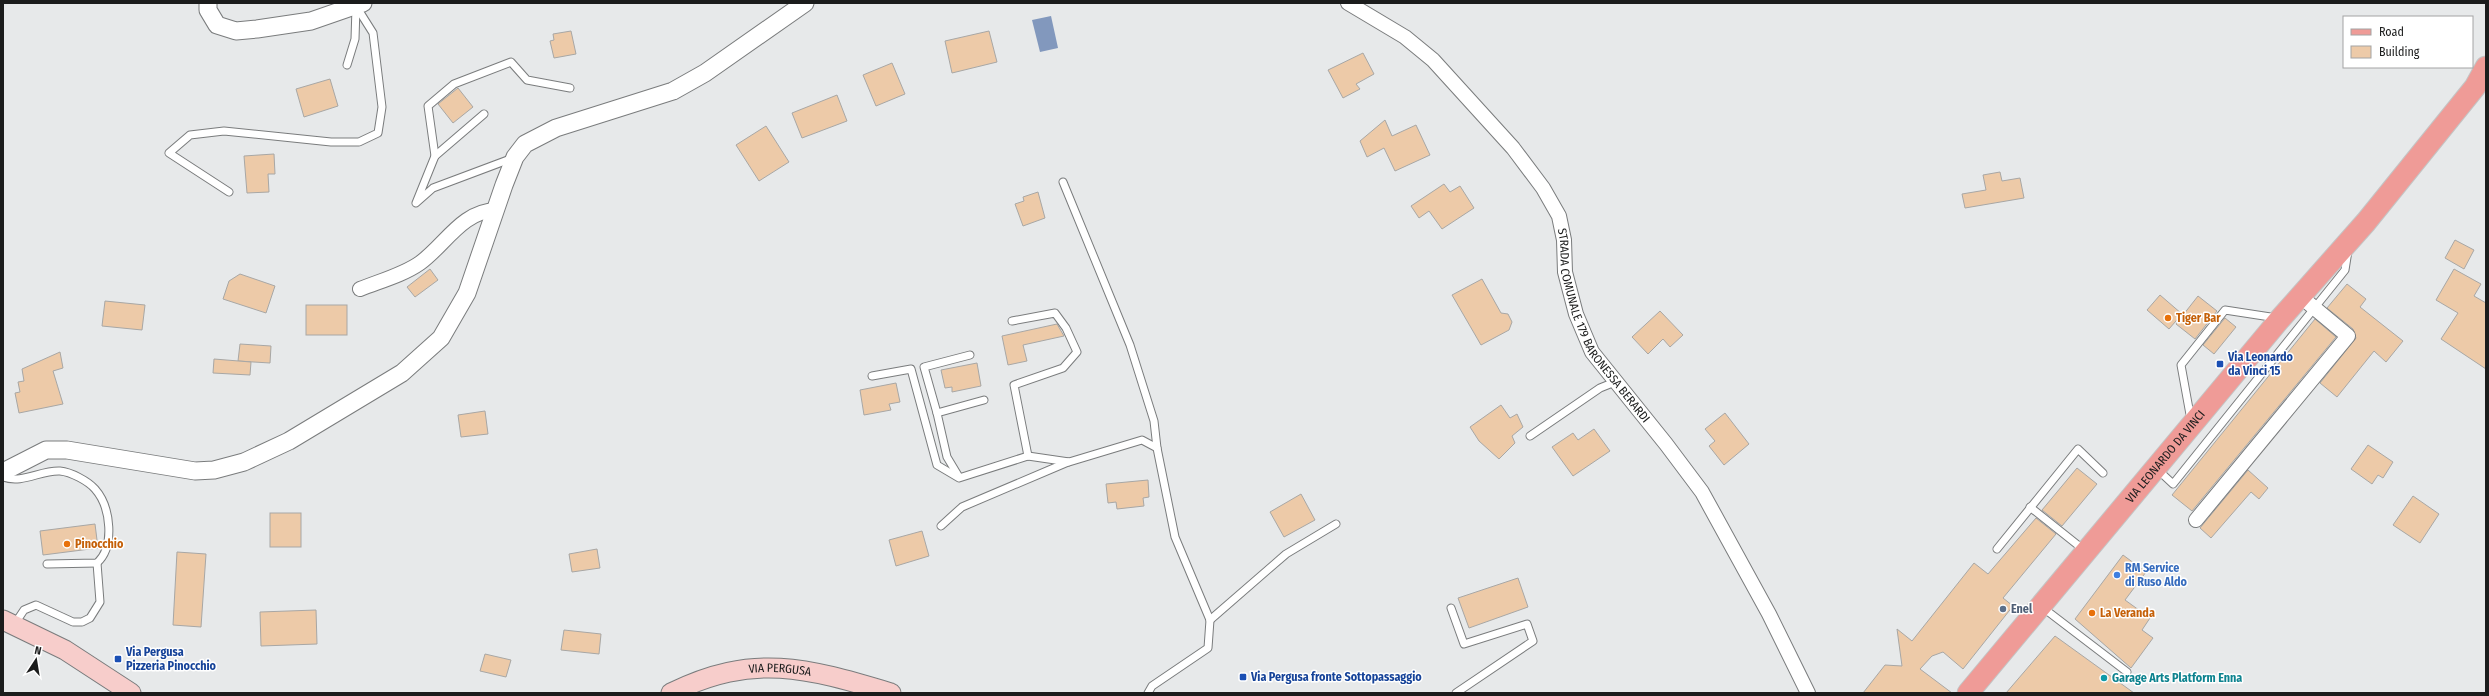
<svg xmlns="http://www.w3.org/2000/svg" width="2489" height="696" font-family="'Fira Sans Condensed',sans-serif">
<style>
.water{fill:#8298bd}
.building{fill:#edcaa8;stroke:#a8a7a5}
.lines{fill:none;stroke-linecap:round;stroke-linejoin:round}
.service-casing{stroke:#7a7c7d;stroke-width:9}
.minor-casing{stroke:#7a7c7d;stroke-width:16}
.tertiary-casing{stroke:#7a7c7d;stroke-width:19}
.secondary-casing{stroke:#7a7c7d;stroke-width:21}
.primary-casing{stroke:#c4c4c4;stroke-width:23}
.service{stroke:#fff;stroke-width:7}
.minor{stroke:#fff;stroke-width:14}
.tertiary{stroke:#fff;stroke-width:17}
.secondary{stroke:#f7cdcb;stroke-width:19}
.primary{stroke:#ef9b97;stroke-width:21}
.food-dot{fill:#e8710a;stroke:#fff;stroke-width:1.5}
.transit-dot{fill:#1a4fb4;stroke:#fff;stroke-width:1.5}
.shop-dot{fill:#3f7fe0;stroke:#fff;stroke-width:1.5}
.service-dot{fill:#5c6f8a;stroke:#fff;stroke-width:1.5}
.culture-dot{fill:#0f9aa8;stroke:#fff;stroke-width:1.5}
.labels{text-anchor:middle;dominant-baseline:central;stroke-width:3;stroke-linejoin:round;paint-order:stroke}
.food-label{font-size:12px;font-weight:bold;fill:#c56008;stroke:#fff;text-anchor:start}
.street-label{font-size:12px;fill:#1b1c1c;stroke:#fff}
.transit-label{font-size:12px;font-weight:bold;fill:#164399;stroke:#fff;text-anchor:start}
.shop-label{font-size:12px;font-weight:bold;fill:#366cbe;stroke:#fff;text-anchor:start}
.service-label{font-size:12px;font-weight:bold;fill:#4e5e75;stroke:#fff;text-anchor:start}
.culture-label{font-size:12px;font-weight:bold;fill:#0d838f;stroke:#fff;text-anchor:start}
</style>
<rect width="100%" height="100%" fill="#e7e9ea"/>
<polygon class="water" points="1051,16 1058,48 1040,52 1032,20"/>
<g class="building">
<polygon points="571,31 576,54 554,58 550,41 554,40 553,34"/>
<polygon points="989,31 997,62 952,73 945,41"/>
<polygon points="1363,53 1374,74 1356,84 1360,89 1343,98 1328,70"/>
<polygon points="892,63 905,94 876,106 863,75"/>
<polygon points="330,79 338,106 304,117 296,89"/>
<polygon points="458,88 473,107 453,123 438,104"/>
<polygon points="837,95 847,121 802,138 792,113"/>
<polygon points="1385,120 1392,136 1416,125 1430,155 1395,171 1384,148 1367,157 1360,141"/>
<polygon points="766,126 789,162 759,181 736,145"/>
<polygon points="274,154 275,174 268,174 269,192 247,193 244,156"/>
<polygon points="2000,172 2002,181 2020,178 2024,198 1965,208 1962,194 1986,190 1983,175"/>
<polygon points="1444,184 1450,192 1460,186 1474,208 1442,229 1429,211 1419,218 1411,206"/>
<polygon points="1038,192 1045,218 1023,226 1015,204 1024,201 1023,197"/>
<polygon points="2455,240 2474,250 2464,269 2445,258"/>
<polygon points="430,269 438,280 415,297 407,287"/>
<polygon points="2454,269 2481,284 2474,296 2486,303 2486,369 2441,339 2458,313 2436,300"/>
<polygon points="240,274 275,286 266,313 223,299 229,281"/>
<polygon points="1482,279 1501,313 1508,314 1512,322 1509,330 1481,345 1452,295"/>
<polygon points="2347,284 2366,299 2360,307 2403,341 2386,362 2374,351 2337,397 2320,383 2356,338 2353,329 2327,308"/>
<polygon points="2160,295 2182,314 2169,329 2147,310"/>
<polygon points="2198,296 2217,311 2195,339 2176,324"/>
<polygon points="105,301 145,305 142,330 102,326"/>
<rect x="306" y="305" width="41" height="30"/>
<polygon points="1660,311 1683,335 1670,347 1663,339 1648,354 1632,337"/>
<polygon points="2225,318 2236,327 2214,354 2203,345"/>
<polygon points="2315,319 2336,337 2192,511 2172,495"/>
<polygon points="1057,324 1064,336 1023,345 1027,361 1008,365 1002,336"/>
<polygon points="240,344 271,346 270,363 238,361"/>
<polygon points="60,352 63,368 53,371 63,404 19,413 15,393 20,392 18,382 24,381 22,369"/>
<polygon points="214,359 251,362 250,375 213,373"/>
<polygon points="977,363 981,386 952,392 952,387 945,388 941,370"/>
<polygon points="896,383 900,402 889,404 891,410 864,415 860,390"/>
<polygon points="1501,405 1510,418 1517,414 1523,427 1512,436 1515,443 1499,459 1479,441 1470,427"/>
<polygon points="485,411 488,434 461,437 458,415"/>
<polygon points="1725,413 1749,444 1724,465 1709,446 1715,441 1705,429"/>
<polygon points="1594,429 1610,451 1573,476 1552,447 1573,433 1578,440"/>
<polygon points="2368,445 2393,462 2383,478 2378,475 2372,484 2351,469"/>
<polygon points="2077,468 2097,484 2062,526 2042,510"/>
<polygon points="2248,470 2268,488 2259,499 2251,492 2211,538 2200,528"/>
<polygon points="1148,480 1149,497 1143,498 1144,506 1117,509 1116,502 1108,503 1106,484"/>
<polygon points="1301,494 1315,520 1284,537 1270,512"/>
<polygon points="2413,496 2439,514 2420,543 2393,525"/>
<rect x="270" y="513" width="31" height="34"/>
<polygon points="2036,518 2056,534 2003,598 2013,606 1963,669 1943,652 1932,656 1920,669 1952,693 1863,693 1885,665 1902,666 1897,629 1912,641 1974,563 1988,574"/>
<polygon points="95,524 98,548 43,555 40,531"/>
<polygon points="922,531 929,556 896,566 889,540"/>
<polygon points="597,549 600,568 572,572 569,554"/>
<polygon points="177,552 206,554 201,627 173,625"/>
<polygon points="2123,555 2146,572 2125,600 2150,618 2142,630 2153,638 2131,668 2075,619"/>
<polygon points="1518,578 1528,607 1469,628 1458,598"/>
<polygon points="316,610 317,644 261,646 260,612"/>
<polygon points="564,630 601,634 599,654 561,650"/>
<polygon points="2055,636 2134,693 2006,693"/>
<polygon points="485,654 511,660 506,677 480,671"/>
</g>
<g class="lines">
<g class="service-casing">
<g id="service">
<polyline points="347,65 355,39 356,7"/>
<polyline points="484,114 435,156 416,203 433,188 513,158"/>
<polyline points="435,156 428,106 454,84 511,62 527,80 570,88"/>
<polyline points="1063,182 1130,345 1154,421 1157,448"/>
<polyline points="229,192 169,153 190,135 224,131 331,142 359,142 378,133 382,107 373,33 356,6"/>
<polyline points="1012,321 1055,313 1066,328 1077,352 1063,368 1014,385 1028,456"/>
<polyline points="872,376 911,369 937,465 959,478 1028,456 1069,462 1142,440 1157,448 1175,537 1210,620 1208,648 1152,686 1148,693"/>
<polyline points="937,413 924,367 970,355"/>
<polyline points="2191,420 2181,365 2225,310 2277,318"/>
<polyline points="1530,436 1600,388 1615,382"/>
<polyline points="2157,469 2173,484 2345,270 2348,251"/>
<path d="M3 477C23 484 40 470 60 471 71 472 88 481 95 489 111 507 115 547 97 563L47 564"/>
<polyline points="959,477 947,457 937,413 984,400"/>
<polyline points="2030,507 2084,550"/>
<polyline points="941,526 962,507 1068,462"/>
<polyline points="1997,549 2078,449 2103,473"/>
<polyline points="2042,607 2127,672"/>
<polyline points="1451,608 1464,644 1527,624 1533,641 1456,693"/>
<polyline points="1210,620 1286,554 1336,524"/>
<polyline points="14,625 24,610 36,605 73,622 82,622 90,618 100,602 97,563"/>
</g>
</g>
<g class="minor-casing">
<g id="minor">
<path id="s1" d="M1348 3 1405 37 1433 60 1513 148 1543 188 1559 216 1564 240 1565 272 1576 314 1592 352 1666 444 1702 492 1769 614 1808 693"/>
<path d="M360 289C380 281 403 275 420 263 445 245 462 211 496 210"/>
<polyline points="2196,520 2348,336 2300,296"/>
</g>
</g>
<g class="tertiary-casing">
<g id="tertiary">
<polyline points="208,3 208,10 217,25 236,31 257,29 311,21 363,3"/>
<polyline points="3,472 46,450 67,450 195,471 214,470 244,462 289,441 402,373 441,338 467,293 504,185 515,157 525,144 556,128 673,91 705,73 805,3"/>
</g>
</g>
<g class="secondary-casing">
<g id="secondary">
<polyline points="3,620 65,650 131,693"/>
<path id="s2" d="M671 693C754 652 807 668 891 693"/>
</g>
</g>
<g class="primary-casing">
<g id="primary">
<path id="s3" d="M1968 693 2280 319 2366 222 2475 87 2486 67"/>
</g>
</g>
<use href="#service" class="service"/>
<use href="#minor" class="minor"/>
<use href="#tertiary" class="tertiary"/>
<use href="#secondary" class="secondary"/>
<use href="#primary" class="primary"/>
</g>
<g class="food-dot">
<circle cx="2168" cy="318" r="4"/>
<circle cx="67" cy="544" r="4"/>
<circle cx="2092" cy="613" r="4"/>
</g>
<g class="transit-dot">
<rect x="2216" y="360" width="8" height="8" rx="2"/>
<rect x="114" y="655" width="8" height="8" rx="2"/>
<rect x="1239" y="673" width="8" height="8" rx="2"/>
</g>
<circle class="shop-dot" cx="2117" cy="575" r="4"/>
<circle class="service-dot" cx="2003" cy="609" r="4"/>
<circle class="culture-dot" cx="2104" cy="678" r="4"/>
<g class="labels">
<g class="food-label">
<text x="2176" y="318">Tiger Bar</text>
<text x="75" y="544">Pinocchio</text>
<text x="2100" y="613">La Veranda</text>
</g>
<g class="street-label">
<text stroke="none"><textPath href="#s1" startOffset="425">STRADA COMUNALE 179 BARONESSA BERARDI</textPath></text>
<text stroke="none"><textPath href="#s3" startOffset="308">VIA LEONARDO DA VINCI</textPath></text>
<text stroke="none"><textPath href="#s2" startOffset="113">VIA PERGUSA</textPath></text>
</g>
<g class="transit-label">
<text x="2228" y="357">Via Leonardo<tspan x="2228" dy="14">da Vinci 15</tspan></text>
<text x="126" y="652">Via Pergusa<tspan x="126" dy="14">Pizzeria Pinocchio</tspan></text>
<text x="1251" y="677">Via Pergusa fronte Sottopassaggio</text>
</g>
<g class="shop-label">
<text x="2125" y="568">RM Service<tspan x="2125" dy="14">di Ruso Aldo</tspan></text>
</g>
<g class="service-label">
<text x="2011" y="609">Enel</text>
</g>
<g class="culture-label">
<text x="2112" y="678">Garage Arts Platform Enna</text>
</g>
</g>
<rect width="2489" height="696" fill="none" stroke="#1b1c1c" stroke-width="8"/>
<rect x="2343" y="16" width="130" height="52" fill="#ffffff" stroke="#a4a4a4"/>
<rect x="2351" y="29" width="20" height="6" fill="#ef9b97" stroke="#a4a4a4"/>
<text x="2379" y="36" font-size="12" fill="#1b1c1c">Road</text>
<rect x="2351" y="46" width="20" height="12" fill="#edcaa8" stroke="#a4a4a4"/>
<text x="2379" y="56" font-size="12" fill="#1b1c1c">Building</text>
<g transform="translate(36 660) rotate(12)" stroke="#ffffff" stroke-width="3" paint-order="stroke">
<path d="M0-3L7 15L0 10L-7 15Z" fill="#1b1c1c"/>
<text y="-6" font-size="11" font-weight="bold" text-anchor="middle" fill="#1b1c1c">N</text>
</g>
</svg>
